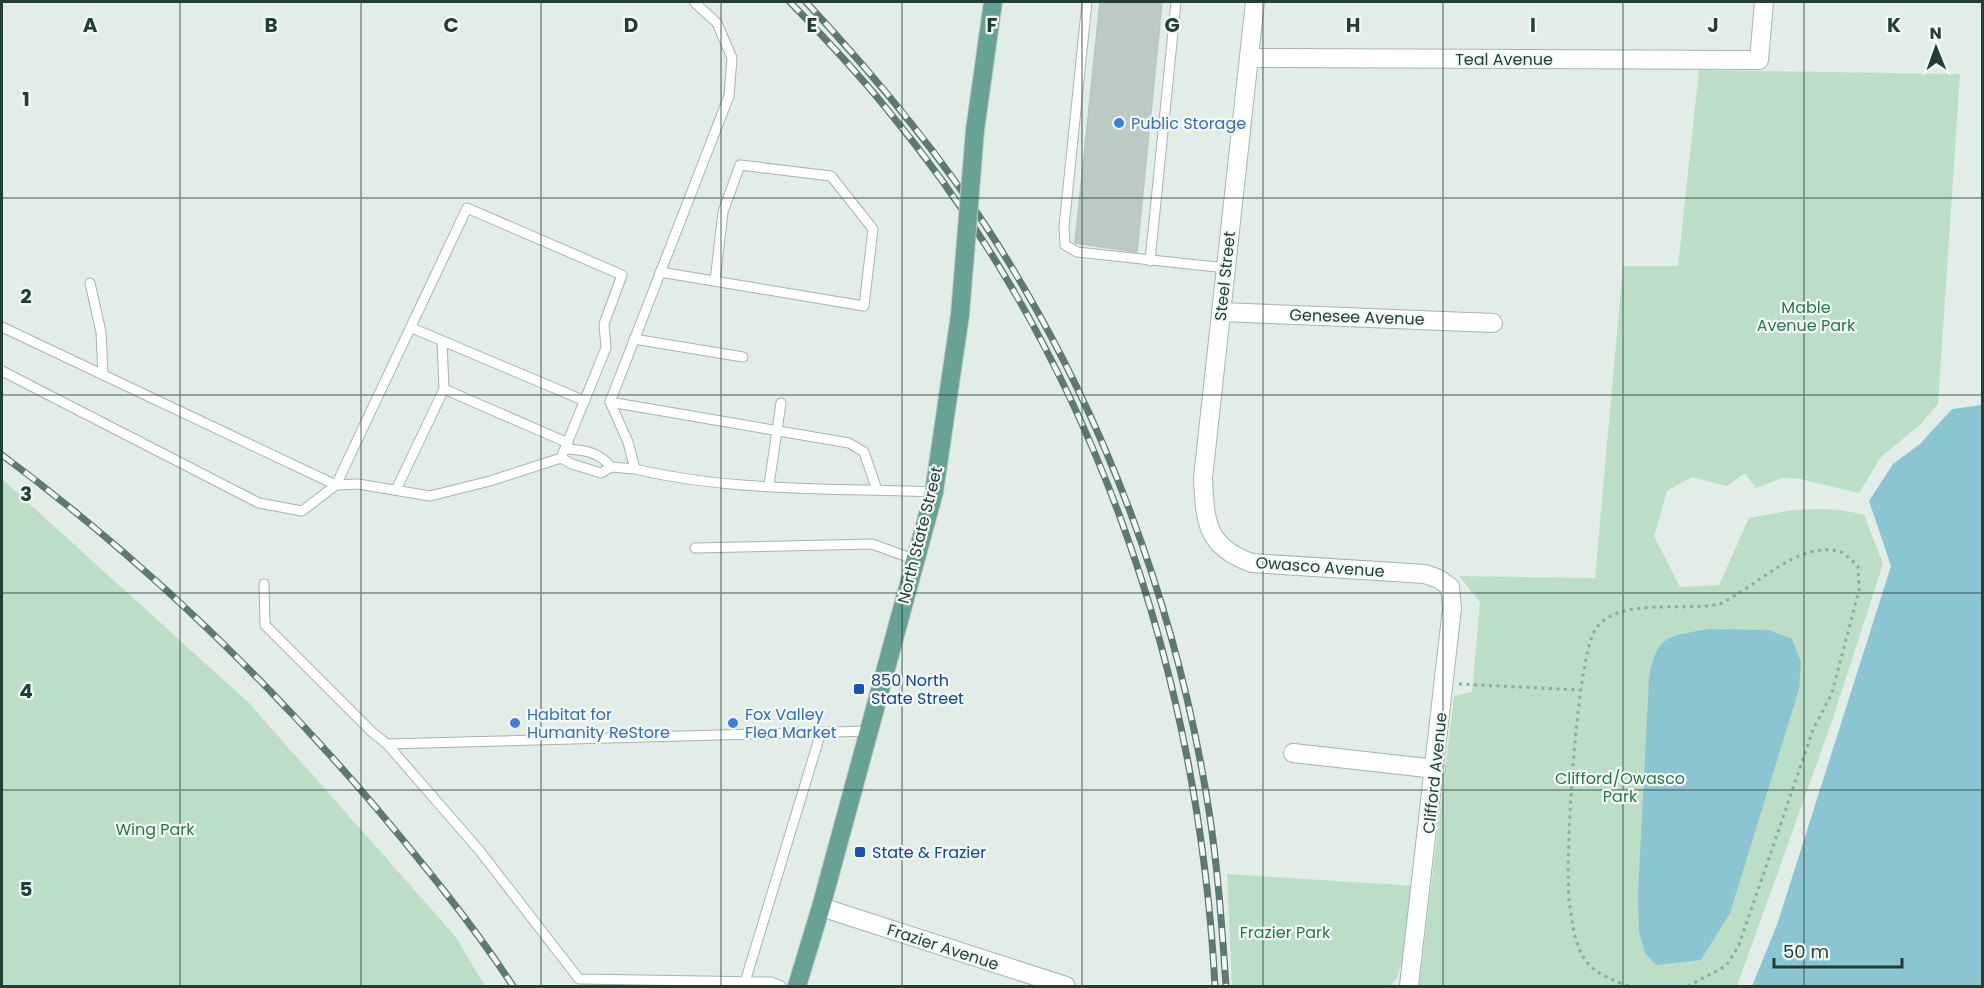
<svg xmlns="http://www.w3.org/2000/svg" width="1984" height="988" font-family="Poppins,sans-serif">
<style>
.green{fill:#bcdec6}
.water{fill:#8bc5d2}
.building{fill:#bbcac4;stroke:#b5c6c0;stroke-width:1.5}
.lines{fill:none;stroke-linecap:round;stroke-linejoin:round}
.service-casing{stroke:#a5b5af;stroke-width:11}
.minor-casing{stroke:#a5b5af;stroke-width:20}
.primary-casing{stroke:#c1c9c7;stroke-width:20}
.path{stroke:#83b0a3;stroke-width:3;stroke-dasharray:3 4.5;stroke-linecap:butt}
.service{stroke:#fff;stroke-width:9}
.minor{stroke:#fff;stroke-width:18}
.primary{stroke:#67a294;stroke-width:18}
.rail-casing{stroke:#5d7972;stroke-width:7}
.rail{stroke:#f3f9f6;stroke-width:4.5;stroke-dasharray:14;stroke-linecap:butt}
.primary-bridge-casing{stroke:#c1c9c7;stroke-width:20;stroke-linecap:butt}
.primary-bridge{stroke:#67a294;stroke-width:18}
.grid{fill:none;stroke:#223e37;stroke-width:1.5;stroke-opacity:0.55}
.shop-dot{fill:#3f7fe0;stroke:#f3f9f6;stroke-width:2}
.transit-dot{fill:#1a4fb4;stroke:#f3f9f6;stroke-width:2}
.labels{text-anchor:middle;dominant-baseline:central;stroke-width:4.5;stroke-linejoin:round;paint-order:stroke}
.street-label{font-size:16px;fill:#223e37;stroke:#f3f9f6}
.shop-label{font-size:16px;fill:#366cbe;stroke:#f3f9f6;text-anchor:start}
.park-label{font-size:16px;fill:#2c754a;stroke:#f3f9f6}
.transit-label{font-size:16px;fill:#164399;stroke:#f3f9f6;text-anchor:start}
.grid-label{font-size:20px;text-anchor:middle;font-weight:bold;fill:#223e37;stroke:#f3f9f6;stroke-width:4.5;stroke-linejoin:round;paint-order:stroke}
</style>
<rect width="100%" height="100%" fill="#e3ede8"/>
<g class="green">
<path d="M1699 70 1960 74 1938 404 1920 425 1881 457 1859 493 1800 479 1782 478 1756 488 1745 473 1727 486 1692 477 1667 491 1654 536 1680 587 1719 585 1749 518C1787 510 1827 504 1864 515L1883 564 1831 724 1737 986H1419L1454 696 1472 692 1480 602 1459 576 1595 578 1623 266H1678Z"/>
<polygon points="2,479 249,703 455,936 485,986 2,986"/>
<polygon points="1227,874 1416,886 1407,967 1400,967 1398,976 1390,986 1232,986"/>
</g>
<g class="water">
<polygon points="1982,405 1982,986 1752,986 1777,925 1891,566 1869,501 1893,464 1920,444 1952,409"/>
<path d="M1708 629 1769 630 1792 639 1801 662 1799 689 1730 913 1701 960 1656 965 1645 953 1639 932 1638 893 1649 679C1657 634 1667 637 1708 629Z"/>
</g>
<polygon class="building" points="1100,2 1162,2 1137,252 1075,243"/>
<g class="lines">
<g class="service-casing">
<g id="service">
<path d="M694 2 717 23 732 58 729 96 610 402 628 442 635 469C732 492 835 488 934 492"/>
<polyline points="1087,2 1064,227 1065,245 1077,252 1226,268"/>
<polyline points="1150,261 1176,2"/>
<polyline points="660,272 864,306 873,229 831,176 740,165 723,212 715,281"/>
<polyline points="90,283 101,332 103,375"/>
<polyline points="2,327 336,485 358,484 430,496 490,481 561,458 606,348 604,324 622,275 467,208 336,485 302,511 259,503 2,371"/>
<polyline points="412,328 585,401"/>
<polyline points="634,339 743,357"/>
<polyline points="444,389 568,443"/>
<polyline points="610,402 849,443 864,452 877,490"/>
<path d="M566 449C585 450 599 452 611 467"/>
<polyline points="561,458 572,464 601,473 611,467 635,469"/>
<polyline points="769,485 781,403"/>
<polyline points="396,490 444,389 442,341"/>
<polyline points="695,548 872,544 916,560"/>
<polyline points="264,584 265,625 372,732 387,744"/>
<polyline points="745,982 821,732"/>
<polyline points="781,986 771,982 579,979 479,850 387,744 869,731"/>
</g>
</g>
<g class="minor-casing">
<g id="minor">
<path d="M1255 2 1203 478C1205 522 1206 547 1252 563L1425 574 1439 579 1450 587 1452 608 1409 986"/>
<polyline points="1249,58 1759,60 1764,2"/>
<polyline points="1221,312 1493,323"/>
<polyline points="1293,753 1436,769"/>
<polyline points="821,907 1066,986"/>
</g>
</g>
<g class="primary-casing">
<g id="primary">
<polyline points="975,130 993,2"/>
<polyline points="797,986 821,907 934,492 960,315"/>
</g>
</g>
<g class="path">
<polyline points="1459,684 1580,690"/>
<path d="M1628 986C1615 981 1594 973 1586 961 1574 945 1572 920 1569 900 1565 859 1576 661 1595 630 1616 596 1685 612 1719 604 1726 602 1733 596 1739 593 1769 575 1804 541 1841 552 1847 554 1853 562 1858 566L1859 590 1832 693 1813 730 1739 945 1726 966 1688 986"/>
</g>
<use href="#service" class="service"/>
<use href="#minor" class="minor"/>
<use href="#primary" class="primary"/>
<g class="rail-casing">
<g id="rail">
<path d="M790 2C823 36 856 71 886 108 1092 357 1198 667 1215 986"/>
<path d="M806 2C873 74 937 150 991 234 1103 408 1177 607 1209 811 1218 869 1222 928 1226 986"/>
<path d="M2 455C138 556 262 674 372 803 421 861 471 922 513 986"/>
</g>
</g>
<use href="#rail" class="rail"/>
<g class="primary-bridge-casing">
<polyline id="primary-bridge" points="960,315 975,130"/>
</g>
<use href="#primary-bridge" class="primary-bridge"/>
</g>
<path class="grid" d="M180 2V986M361 2V986M541 2V986M721 2V986M902 2V986M1082 2V986M1263 2V986M1443 2V986M1623 2V986M1804 2V986M2 198H1982M2 395H1982M2 593H1982M2 790H1982"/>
<g class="shop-dot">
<circle cx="1119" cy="123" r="6"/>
<circle cx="515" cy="723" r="6"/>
<circle cx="733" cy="723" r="6"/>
</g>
<g class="transit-dot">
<rect x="853" y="683" width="12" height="12" rx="3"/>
<rect x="854" y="846" width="12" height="12" rx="3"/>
</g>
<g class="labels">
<g class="street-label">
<text x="1504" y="59">Teal Avenue</text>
<text transform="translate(1225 276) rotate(-84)">Steel Street</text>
<text transform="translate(1357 317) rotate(2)">Genesee Avenue</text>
<text transform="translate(920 535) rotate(-76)">North State Street</text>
<text transform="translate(1320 567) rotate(4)">Owasco Avenue</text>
<text transform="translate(1435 773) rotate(-84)">Clifford Avenue</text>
<text transform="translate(943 947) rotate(18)">Frazier Avenue</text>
</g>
<g class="shop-label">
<text x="1131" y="123">Public Storage</text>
<text x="527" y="714">Habitat for<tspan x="527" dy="18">Humanity ReStore</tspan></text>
<text x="745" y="714">Fox Valley<tspan x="745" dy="18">Flea Market</tspan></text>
</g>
<g class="park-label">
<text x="1806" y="307">Mable<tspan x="1806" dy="18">Avenue Park</tspan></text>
<text x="1620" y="778">Clifford/Owasco<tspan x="1620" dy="18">Park</tspan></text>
<text x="155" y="829">Wing Park</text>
<text x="1285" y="932">Frazier Park</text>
</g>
<g class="transit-label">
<text x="871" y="680">850 North<tspan x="871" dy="18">State Street</tspan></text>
<text x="872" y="852">State &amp; Frazier</text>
</g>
</g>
<g class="grid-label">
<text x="90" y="32">A</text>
<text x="271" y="32">B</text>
<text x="451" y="32">C</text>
<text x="631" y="32">D</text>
<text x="812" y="32">E</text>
<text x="992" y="32">F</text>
<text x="1172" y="32">G</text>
<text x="1353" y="32">H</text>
<text x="1533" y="32">I</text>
<text x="1713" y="32">J</text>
<text x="1894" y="32">K</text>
<text x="26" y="106">1</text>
<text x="26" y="303">2</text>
<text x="26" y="501">3</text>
<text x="26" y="698">4</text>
<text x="26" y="896">5</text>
</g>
<rect width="1984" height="988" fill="none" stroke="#223e37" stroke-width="6"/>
<g transform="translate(1936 48) rotate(359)" stroke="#f3f9f6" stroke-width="4.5" paint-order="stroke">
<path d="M0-4.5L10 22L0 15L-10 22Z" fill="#223e37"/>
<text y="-9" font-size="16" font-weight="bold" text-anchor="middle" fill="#223e37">N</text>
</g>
<path d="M1774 958v9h128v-9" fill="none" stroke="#223e37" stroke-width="3"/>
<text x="1783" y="958" font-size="18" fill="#223e37" stroke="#f3f9f6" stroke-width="4.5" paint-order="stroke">50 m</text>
</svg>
